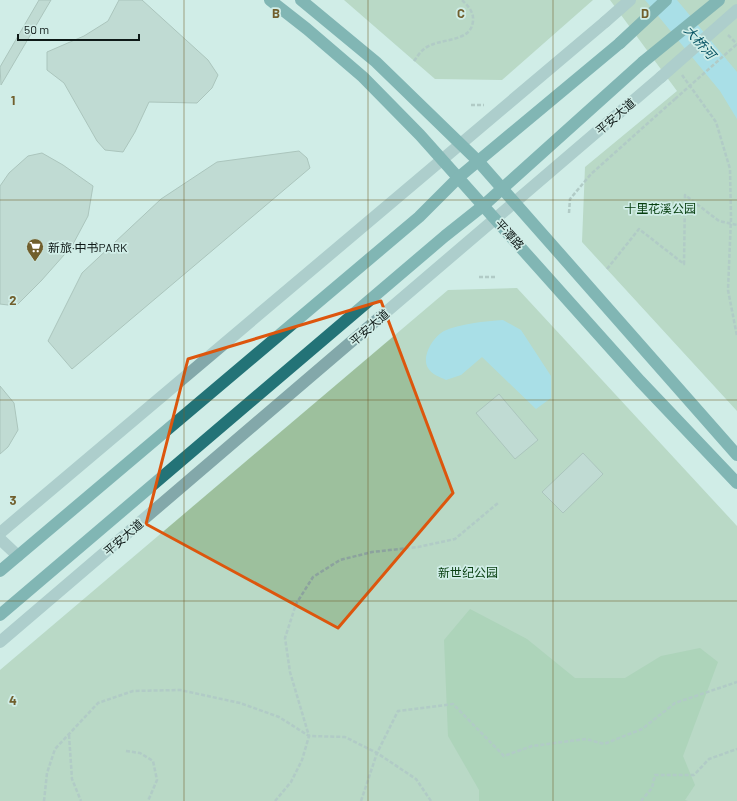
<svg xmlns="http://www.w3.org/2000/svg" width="737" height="801" font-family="Barlow,'Noto Sans SC',sans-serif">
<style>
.green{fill:#9dc09d}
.forest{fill:#83b584}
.water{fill:#7bcfe7}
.building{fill:#aec6ba;stroke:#7e9589}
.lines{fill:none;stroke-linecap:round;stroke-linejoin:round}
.path{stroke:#8ca29e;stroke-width:2.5;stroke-dasharray:4 2;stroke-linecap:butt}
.minor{stroke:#83a8aa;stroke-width:12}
.major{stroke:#237377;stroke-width:12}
.path-bridge{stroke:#8ca29e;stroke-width:2.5;stroke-dasharray:4 2;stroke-linecap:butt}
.minor-bridge{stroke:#83a8aa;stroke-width:12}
.major-bridge{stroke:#237377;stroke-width:12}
.marked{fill:none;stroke:#dd560d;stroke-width:3;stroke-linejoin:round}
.grid{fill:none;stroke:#715f2d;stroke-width:1;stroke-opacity:0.55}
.labels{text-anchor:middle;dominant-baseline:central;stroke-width:3.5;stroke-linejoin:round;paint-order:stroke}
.street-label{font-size:12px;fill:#0e1917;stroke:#d0ede7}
.park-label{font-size:12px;fill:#063e0f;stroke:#d0ede7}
.poi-label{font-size:12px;fill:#0e1917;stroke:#d0ede7;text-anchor:start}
.water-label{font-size:13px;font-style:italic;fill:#014f60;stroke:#d0ede7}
.grid-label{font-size:13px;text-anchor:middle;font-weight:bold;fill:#715f2d;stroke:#d0ede7;stroke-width:3.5;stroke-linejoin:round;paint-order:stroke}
</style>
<rect width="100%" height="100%" fill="#d0ede7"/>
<g class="green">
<polygon points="344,0 593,0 502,80 435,79"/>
<polygon points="610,0 737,0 737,411 582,242 585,167 677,91"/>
<polygon points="517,288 737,526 737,801 0,801 0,670 448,290"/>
</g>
<polygon class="forest" points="470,609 527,639 575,678 625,678 661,656 700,648 718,662 683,756 695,785 685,800 688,801 479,801 479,790 448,736 444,640"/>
<g class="water">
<polygon points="645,0 677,0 737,72 737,119 720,91"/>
<path d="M503 320 521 330 551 376V398L536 409 482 357 461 375 446 380C440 377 431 374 428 368 421 357 433 337 444 331 459 324 486 321 503 320Z"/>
</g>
<g class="building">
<polygon points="39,0 51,0 1,85 0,67"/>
<polygon points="119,0 142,0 208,60 218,75 212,88 197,103 149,102 135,132 123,152 105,150 97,141 64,83 47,70 47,52 84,36 108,21"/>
<polygon points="299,151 307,158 310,168 72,369 48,341 82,273 161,199 217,162"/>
<polygon points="42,153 63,165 93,186 88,216 72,246 41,281 16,306 0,304 0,186 9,173 28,156"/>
<polygon points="0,386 14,403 18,430 8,447 0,454"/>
<polygon points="499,394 538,440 515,459 476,413"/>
<polygon points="583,453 603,474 563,513 542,492"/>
</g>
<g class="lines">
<g class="path">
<polyline points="728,35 737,44"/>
<path d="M414 61C417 57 420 52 424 49 438 37 471 44 473 21 474 12 468 6 462 0"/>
<polyline points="682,75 716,122 730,169 731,218 728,290 737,336"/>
<polyline points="471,105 484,105"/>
<polyline points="569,213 570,199 591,174 675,99"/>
<polyline points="607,269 639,229 684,264 685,195 719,221 737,225"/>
<polyline points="479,277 495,277"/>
<polyline points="69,735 72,779 81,801"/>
<polyline points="126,751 140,753 153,761 157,780 148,801"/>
<polyline points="44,801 47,773 55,749 98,703 133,691 180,690 240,703 279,717 309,736 345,737 377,753 416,779 431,801"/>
<polyline points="275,801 291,782 302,760 309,736 290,672 285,638 296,604 313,577 340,560 372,552 418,547 455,539 498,503"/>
<polyline points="361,801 377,753 398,711 453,704 504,756 532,746 586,739 604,744 642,729 675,703 737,682"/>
<polyline points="641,801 652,788 655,775 694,775 709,759 737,749"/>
</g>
<g class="minor">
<polyline points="0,533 605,22"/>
<polyline points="0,539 18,556"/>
<polyline points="0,642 661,77"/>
</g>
<g class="major">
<polyline points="270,0 307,29 363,77 420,135 640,381 737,483"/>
<polyline points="301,0 376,62 478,161 737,455"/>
<polyline points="0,571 419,217 459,177 620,43"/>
<polyline points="0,615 445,236 484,205 643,62"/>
</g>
<polyline class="path-bridge" points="675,99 737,44"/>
<g class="minor-bridge">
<polyline points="605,22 630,0"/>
<polyline points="661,77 737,10"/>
</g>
<g class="major-bridge">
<polyline points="620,43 666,0"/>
<polyline points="643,62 719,0"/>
</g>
</g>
<path d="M0 0H737V801H0ZM381 301 453 493 338 628 146 524 188 359Z" fill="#d0ede7" fill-opacity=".55" fill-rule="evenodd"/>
<path class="marked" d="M381 301 453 493 338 628 146 524 188 359Z"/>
<path class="grid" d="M184 0V801M368 0V801M553 0V801M0 200H737M0 400H737M0 601H737"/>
<defs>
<g id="supermarket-pin" transform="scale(0.9)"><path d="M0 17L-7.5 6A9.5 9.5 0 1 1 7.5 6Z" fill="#715f2d" stroke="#d0ede7"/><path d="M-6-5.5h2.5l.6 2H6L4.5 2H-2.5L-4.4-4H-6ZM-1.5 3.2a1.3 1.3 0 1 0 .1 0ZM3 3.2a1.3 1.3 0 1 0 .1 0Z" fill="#fff"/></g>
</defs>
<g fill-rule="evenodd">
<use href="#supermarket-pin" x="35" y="247"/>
</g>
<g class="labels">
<g class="street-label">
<text transform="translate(615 116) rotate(-41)">平安大道</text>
<text transform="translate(510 234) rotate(48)">平潭路</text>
<text transform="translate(369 327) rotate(-41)">平安大道</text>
<text transform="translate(123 537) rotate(-41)">平安大道</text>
</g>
<g class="park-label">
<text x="660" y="208">十里花溪公园</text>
<text x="468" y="572">新世纪公园</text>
</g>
<g class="poi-label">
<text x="48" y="247">新旅·中书PARK</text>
</g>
<g class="water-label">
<text transform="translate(700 42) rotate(48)">大桥河</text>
</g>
</g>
<g class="grid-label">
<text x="276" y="18">B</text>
<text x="461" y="18">C</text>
<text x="645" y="18">D</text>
<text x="13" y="105">1</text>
<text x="13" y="305">2</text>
<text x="13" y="505">3</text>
<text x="13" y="705">4</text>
</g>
<path d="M18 34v6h121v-6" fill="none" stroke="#0e1917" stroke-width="2"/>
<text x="24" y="34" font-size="12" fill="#0e1917" stroke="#d0ede7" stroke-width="3" paint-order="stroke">50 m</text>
</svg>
